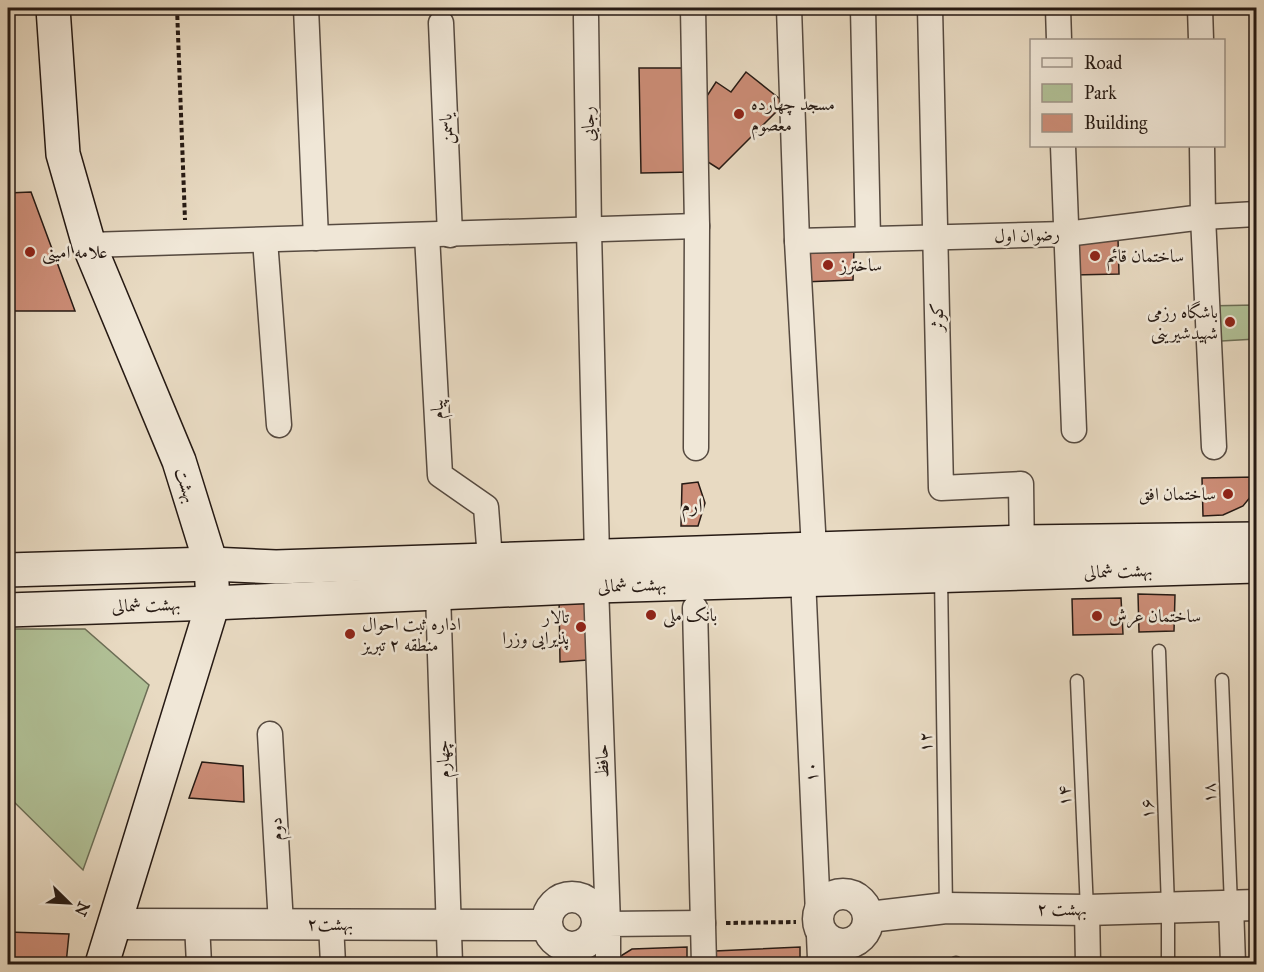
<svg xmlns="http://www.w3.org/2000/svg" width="1264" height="972" font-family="'IM FELL Great Primer',Amiri,serif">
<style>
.green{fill:#b1c197;stroke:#6c6e56;stroke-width:1.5}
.building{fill:#cc8d77;stroke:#261a14;stroke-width:1.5}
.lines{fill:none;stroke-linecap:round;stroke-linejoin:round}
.service-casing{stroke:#564a40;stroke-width:15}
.minor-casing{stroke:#564a40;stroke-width:27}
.tertiary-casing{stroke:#564a40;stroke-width:33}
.secondary-casing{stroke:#261a14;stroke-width:36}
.path{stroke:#261a14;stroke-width:4;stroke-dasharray:4.5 3;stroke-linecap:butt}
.service{stroke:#f0e7d7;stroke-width:12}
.minor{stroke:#f0e7d7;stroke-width:24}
.tertiary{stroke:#f0e7d7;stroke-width:30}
.secondary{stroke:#f0e7d7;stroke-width:33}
.poi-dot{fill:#8f2418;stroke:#f0e7d7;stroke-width:2}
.labels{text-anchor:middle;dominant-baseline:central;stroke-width:5;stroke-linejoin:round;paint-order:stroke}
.poi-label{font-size:18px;fill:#261a14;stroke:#f0e7d7;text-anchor:start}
.street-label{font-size:18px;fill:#261a14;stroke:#f0e7d7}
.neighbourhood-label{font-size:20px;fill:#261a14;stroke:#f0e7d7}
</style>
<rect width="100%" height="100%" fill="#e8dac2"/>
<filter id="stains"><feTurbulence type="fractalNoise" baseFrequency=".00333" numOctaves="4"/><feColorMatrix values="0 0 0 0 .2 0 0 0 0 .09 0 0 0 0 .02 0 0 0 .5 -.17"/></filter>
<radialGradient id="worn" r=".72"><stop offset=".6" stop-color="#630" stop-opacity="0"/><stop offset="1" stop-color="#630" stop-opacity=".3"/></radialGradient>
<g class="green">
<polygon points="1256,305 1256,339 1204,342 1203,306"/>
<polygon points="8,629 85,629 149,685 83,870 8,796"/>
</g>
<g class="building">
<polygon points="639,68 691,68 693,172 641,173"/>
<polygon points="746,72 785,103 719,169 708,162 702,125 705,99 716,82 731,92"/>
<polygon points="31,192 75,311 8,311 8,193"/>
<polygon points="1070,239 1118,239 1119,274 1073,275"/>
<polygon points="854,248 853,280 803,282 801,249"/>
<polygon points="1256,477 1256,490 1243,506 1223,515 1203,516 1202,478"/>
<polygon points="698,482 705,503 698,526 681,526 682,484"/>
<polygon points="604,592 602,659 560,662 559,595"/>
<polygon points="1138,594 1175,595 1174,631 1139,632"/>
<polygon points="1121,598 1123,634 1073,635 1072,599"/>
<polygon points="202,762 243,766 244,802 189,798"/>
<polygon points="8,932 69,934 66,964 8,964"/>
<polygon points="687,947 687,964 611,964 611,962 632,949"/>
<polygon points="800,947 800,964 715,964 715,951"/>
</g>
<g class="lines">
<g class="service-casing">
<g id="service">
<polyline points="941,576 946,908"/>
<polyline points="1159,651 1168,907 1168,964"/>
<polyline points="1222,680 1231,905"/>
<polyline points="1077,681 1087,910"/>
<polyline points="956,963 956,964"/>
</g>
</g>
<g class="minor-casing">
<g id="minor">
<polyline points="306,8 316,238"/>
<polyline points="693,8 697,226 696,448"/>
<polyline points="789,8 797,241 814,549"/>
<polyline points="863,8 868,239"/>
<polyline points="930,8 941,488 1021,484 1022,556"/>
<polyline points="1058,8 1059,40"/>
<polyline points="1200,8 1201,40"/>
<polyline points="586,17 589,231 597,556"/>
<polyline points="441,23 450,235"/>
<polyline points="1063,146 1074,430"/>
<polyline points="1202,146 1203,217 1214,447"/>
<polyline points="427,235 440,475 486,507 490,559"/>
<polyline points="265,240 279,425"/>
<polyline points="797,241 1066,234 1203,217 1256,214"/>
<polyline points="89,245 697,226"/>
<polyline points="803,578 820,958 818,964"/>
<polyline points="596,586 608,924 597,924"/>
<polyline points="438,593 450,964"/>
<polyline points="695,608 704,964"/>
<polyline points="270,734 281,924"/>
<polyline points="1231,905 1233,964"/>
<polyline points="1087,910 1088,964"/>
<polyline points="197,924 199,964"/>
<polyline points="331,924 333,964"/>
<polyline points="608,964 608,924 703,923"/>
</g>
</g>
<g class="tertiary-casing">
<g id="tertiary">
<circle cx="843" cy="919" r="25"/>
<circle cx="572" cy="922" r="25"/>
<polyline points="869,917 946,908 1087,910 1256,905"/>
<polyline points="114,924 546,925"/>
</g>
</g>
<g class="secondary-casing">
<g id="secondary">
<polyline points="53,8 63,154 89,245 179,461 211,564 213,603 102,964"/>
<polyline points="8,570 211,564 276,567 1023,542 1256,539"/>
<polyline points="8,610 213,603 596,586 1256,566"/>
</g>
</g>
<g class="path">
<polyline points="177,8 185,220"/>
<polyline points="726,923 796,922"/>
</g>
<use href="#service" class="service"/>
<use href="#minor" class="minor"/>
<use href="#tertiary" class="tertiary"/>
<use href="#secondary" class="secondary"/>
</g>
<g class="poi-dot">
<circle cx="739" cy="114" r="6"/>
<circle cx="30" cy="252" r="6"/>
<circle cx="1095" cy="256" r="6"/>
<circle cx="828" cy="265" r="6"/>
<circle cx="1230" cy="322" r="6"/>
<circle cx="1228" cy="494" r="6"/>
<circle cx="651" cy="615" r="6"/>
<circle cx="1097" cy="616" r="6"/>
<circle cx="581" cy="627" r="6"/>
<circle cx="350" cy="634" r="6"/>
</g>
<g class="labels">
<g class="poi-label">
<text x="751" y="104">مسجد چهارده<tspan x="751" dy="21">معصوم</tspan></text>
<text x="42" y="252">علامه امینی</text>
<text x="1107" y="256">ساختمان قائم</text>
<text x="840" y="265">ساخترز</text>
<text x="1218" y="312" text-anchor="end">باشگاه رزمی<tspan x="1218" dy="21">شهیدشیرینی</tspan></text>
<text x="1216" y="494" text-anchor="end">ساختمان افق</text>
<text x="663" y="615">بانک ملی</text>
<text x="1109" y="616">ساختمان عرش</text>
<text x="569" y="617" text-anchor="end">تالار<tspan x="569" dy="21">پذیرایی وزرا</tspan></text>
<text x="362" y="624">اداره ثبت احوال<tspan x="362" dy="21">منطقه ۲ تبریز</tspan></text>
</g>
<g class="street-label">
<text transform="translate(588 124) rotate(-91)">رجایی</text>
<text transform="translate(446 129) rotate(-92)">یاسمن</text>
<text transform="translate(1027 235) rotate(-2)">رضوان اول</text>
<text transform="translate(937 317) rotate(-91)">کوثر</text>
<text transform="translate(437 409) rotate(-93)">پیام</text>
<text transform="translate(186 485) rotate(72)">بهشت</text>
<text transform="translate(1118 571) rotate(-2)">بهشت شمالی</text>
<text transform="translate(632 585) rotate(-2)">بهشت شمالی</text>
<text transform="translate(146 605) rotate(-2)">بهشت شمالی</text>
<text transform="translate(925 742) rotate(-91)">۱۲</text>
<text transform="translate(443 759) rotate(-92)">چهارم</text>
<text transform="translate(602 761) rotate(-92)">حافظ</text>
<text transform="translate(811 772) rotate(-93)">۱۰</text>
<text transform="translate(1209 793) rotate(-92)">۱۸</text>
<text transform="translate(1064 796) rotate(-93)">۱۴</text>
<text transform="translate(1147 809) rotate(-92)">۱۶</text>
<text transform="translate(276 829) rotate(-93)">دوم</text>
<text transform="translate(1062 909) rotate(1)">بهشت ۲</text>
<text x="330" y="924">بهشت۲</text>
</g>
<g class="neighbourhood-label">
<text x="692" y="505">ارم</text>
</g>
</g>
<rect width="1264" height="972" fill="none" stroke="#e8dac2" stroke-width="30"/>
<rect x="9" y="9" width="1246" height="954" fill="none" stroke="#261a14" stroke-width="3"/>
<rect x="15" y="15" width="1234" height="942" fill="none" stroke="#261a14" stroke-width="1.5"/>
<rect x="1030" y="39" width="195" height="108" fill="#f0e7d7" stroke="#9f9589" stroke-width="1.5"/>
<rect x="1042" y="58" width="30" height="9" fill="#f0e7d7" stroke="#9f9589" stroke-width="1.5"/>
<text x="1084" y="69" font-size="18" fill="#261a14">Road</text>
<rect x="1042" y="84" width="30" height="18" fill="#b1c197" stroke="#9f9589" stroke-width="1.5"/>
<text x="1084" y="99" font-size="18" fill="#261a14">Park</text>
<rect x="1042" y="114" width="30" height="18" fill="#cc8d77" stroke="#9f9589" stroke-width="1.5"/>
<text x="1084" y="129" font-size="18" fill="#261a14">Building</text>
<g transform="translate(69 903) rotate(114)" stroke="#f0e7d7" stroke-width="4.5" paint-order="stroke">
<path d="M0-4.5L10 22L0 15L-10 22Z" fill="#261a14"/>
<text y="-9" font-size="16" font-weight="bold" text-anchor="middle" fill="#261a14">N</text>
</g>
<rect width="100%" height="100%" filter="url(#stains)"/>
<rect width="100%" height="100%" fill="url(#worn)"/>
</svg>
